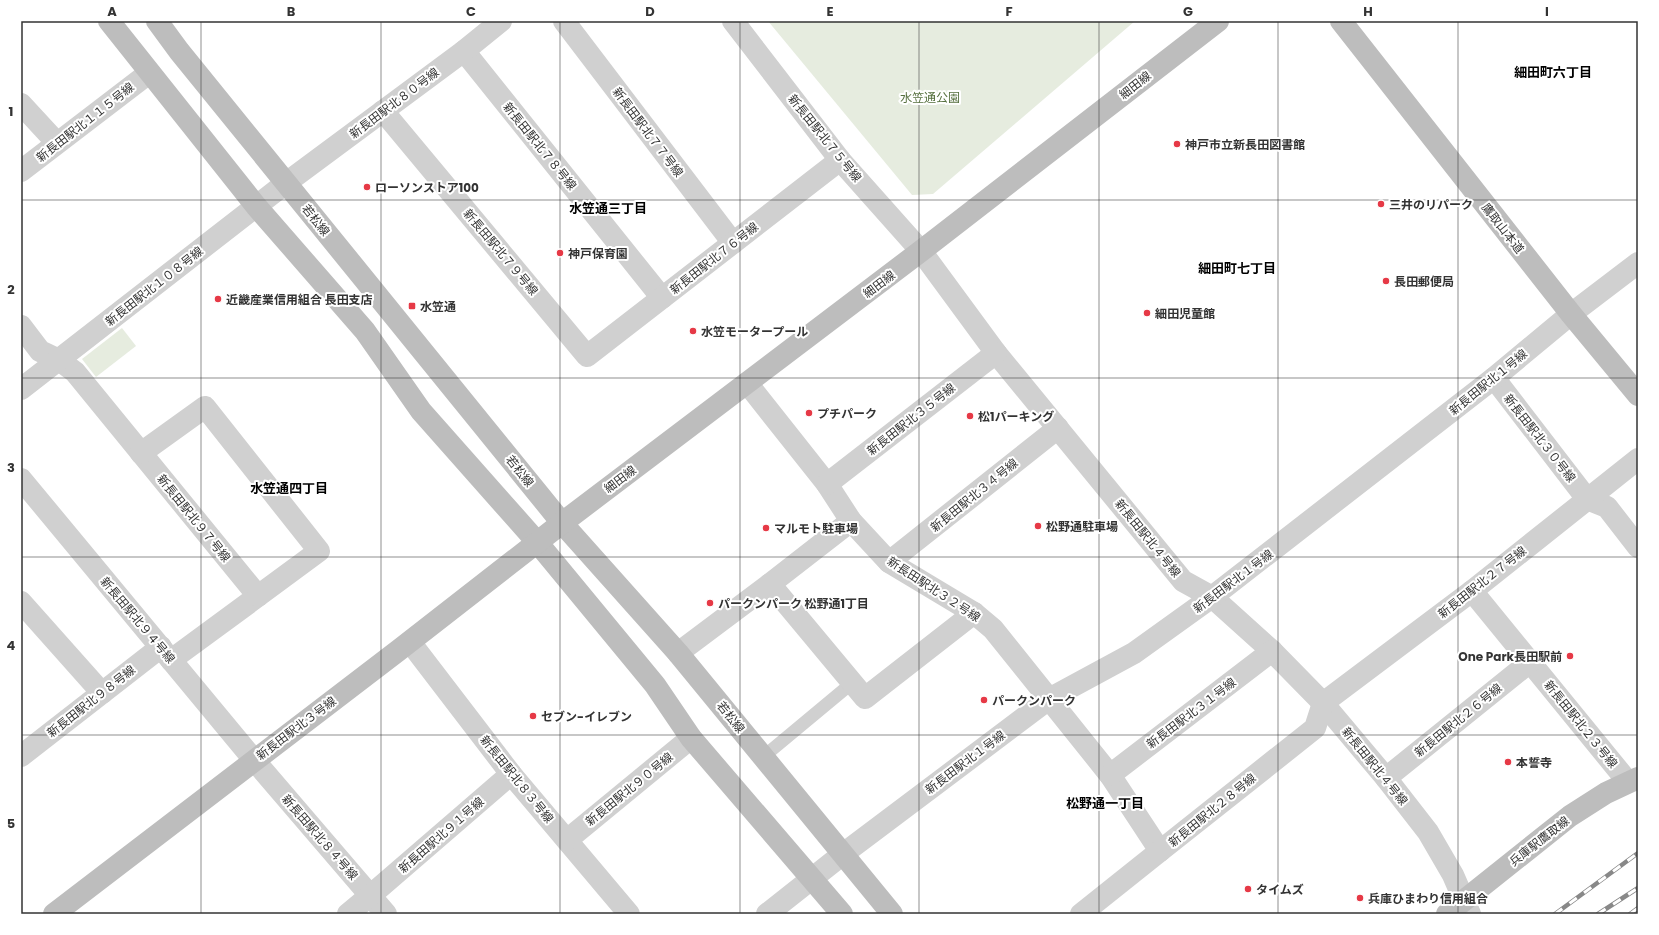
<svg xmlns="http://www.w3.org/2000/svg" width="1659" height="935" font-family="Poppins,'Noto Sans JP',sans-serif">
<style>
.green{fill:#e6ecdf}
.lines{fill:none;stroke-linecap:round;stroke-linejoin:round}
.lane{stroke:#d0d0d0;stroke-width:13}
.street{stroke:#d0d0d0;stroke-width:22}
.secondary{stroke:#bdbdbd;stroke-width:22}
.rail-casing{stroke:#888;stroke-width:4.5}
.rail{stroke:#fff;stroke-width:3;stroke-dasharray:9;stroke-linecap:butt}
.grid{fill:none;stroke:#333;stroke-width:1;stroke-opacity:0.55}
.poi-dot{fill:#e63946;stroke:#fff;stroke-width:1.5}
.labels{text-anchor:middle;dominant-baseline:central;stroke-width:4;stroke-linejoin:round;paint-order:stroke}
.street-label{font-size:12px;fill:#333;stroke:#fff}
.park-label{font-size:12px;fill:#56703f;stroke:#fff}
.poi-label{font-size:12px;font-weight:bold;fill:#333;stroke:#fff;text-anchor:start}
.neighbourhood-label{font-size:13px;font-weight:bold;fill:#000;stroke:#fff}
.neatline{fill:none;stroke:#333;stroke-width:1.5}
.grid-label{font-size:13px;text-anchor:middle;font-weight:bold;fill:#333}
</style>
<rect width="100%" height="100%" fill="#fff"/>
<g class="green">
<polygon points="768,21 1135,21 933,194 912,195"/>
<polygon points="122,328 136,346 96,377 82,359"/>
</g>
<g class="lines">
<polyline class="lane" points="763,757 852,683"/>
<g class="street">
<polyline points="564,21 733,243"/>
<polyline points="733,21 840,160 921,251 996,353 1183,581 1212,597 1272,651 1323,703 1386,778 1428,832 1453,875 1470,914"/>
<polyline points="464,51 662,298"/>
<polyline points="21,104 57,143"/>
<polyline points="383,111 587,356 840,160"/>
<polyline points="21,171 149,73"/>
<polyline points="21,326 40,351 59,360 75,372 258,596 171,660"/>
<polyline points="1494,378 1587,499 1607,507 1638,547"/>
<polyline points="747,383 827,484 851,521 889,562 974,613 993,629 1110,775 1160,851 1315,728 1323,703 1472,591 1638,459"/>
<polyline points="21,389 286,183 464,51 501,21"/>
<polyline points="141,453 205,407 319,551 258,596"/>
<polyline points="21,479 254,760 386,914"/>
<polyline points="827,484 996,353"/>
<polyline points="889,562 1058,428"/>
<polyline points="770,584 865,698 974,613"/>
<polyline points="1472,591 1628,782"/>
<polyline points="21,602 102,693"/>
<polyline points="410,642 511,774 629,914"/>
<polyline points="678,653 770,584 851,521"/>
<polyline points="21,756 161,647"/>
<polyline points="1110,775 1272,651"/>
<polyline points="1386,778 1530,662"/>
<polyline points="567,840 691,738"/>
<polyline points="348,914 378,889 511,774"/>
<polyline points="767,914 843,854 1049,699 1134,653 1212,597 1494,378 1571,314 1638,263"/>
<polyline points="1081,914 1160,851"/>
</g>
<g class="secondary">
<polyline points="109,21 256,206 365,331 421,411 537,542 655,685 691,738 842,914"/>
<polyline points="157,21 179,51 562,523 678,653 892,914"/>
<polyline points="1341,21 1571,314 1638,395"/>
<polyline points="54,914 399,650 562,523 921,251 1218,21"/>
<polyline points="1447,914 1570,816 1606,793 1638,778"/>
</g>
<g class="rail-casing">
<g id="rail">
<polyline points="1555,914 1638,853"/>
<polyline points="1598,914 1638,888"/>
<polyline points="1630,914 1638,908"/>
</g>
</g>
<use href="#rail" class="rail"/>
</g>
<path class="grid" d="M201 21V914M381 21V914M560 21V914M740 21V914M919 21V914M1099 21V914M1278 21V914M1458 21V914M21 200H1638M21 378H1638M21 557H1638M21 735H1638"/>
<g class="poi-dot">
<circle cx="1177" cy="144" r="4"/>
<circle cx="367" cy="187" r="4"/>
<circle cx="1381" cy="204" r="4"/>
<circle cx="560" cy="253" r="4"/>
<circle cx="1386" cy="281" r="4"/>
<circle cx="218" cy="299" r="4"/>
<rect x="408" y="302" width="8" height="8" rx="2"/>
<circle cx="1147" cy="313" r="4"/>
<circle cx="693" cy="331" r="4"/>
<circle cx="809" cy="413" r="4"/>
<circle cx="970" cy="416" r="4"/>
<circle cx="1038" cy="526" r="4"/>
<circle cx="766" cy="528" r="4"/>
<circle cx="710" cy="603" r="4"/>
<circle cx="1570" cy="656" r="4"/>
<circle cx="984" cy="700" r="4"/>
<circle cx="533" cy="716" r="4"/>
<circle cx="1508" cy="762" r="4"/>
<circle cx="1248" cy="889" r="4"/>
<circle cx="1360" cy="898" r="4"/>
</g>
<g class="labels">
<g class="street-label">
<text transform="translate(1135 85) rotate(-38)">細田線</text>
<text transform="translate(394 103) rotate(-37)">新長田駅北８０号線</text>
<text transform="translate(85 122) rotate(-38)">新長田駅北１１５号線</text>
<text transform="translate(648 132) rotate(53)">新長田駅北７７号線</text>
<text transform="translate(825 138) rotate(51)">新長田駅北７５号線</text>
<text transform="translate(540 146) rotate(51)">新長田駅北７８号線</text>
<text transform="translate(316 220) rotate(51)">若松線</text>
<text transform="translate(1503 228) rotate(52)">鷹取山本道</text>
<text transform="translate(501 252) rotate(50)">新長田駅北７９号線</text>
<text transform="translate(714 258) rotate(-38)">新長田駅北７６号線</text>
<text transform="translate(879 284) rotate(-37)">細田線</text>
<text transform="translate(154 286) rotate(-38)">新長田駅北１０８号線</text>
<text transform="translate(1488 382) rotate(-39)">新長田駅北１号線</text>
<text transform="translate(911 419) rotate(-38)">新長田駅北３５号線</text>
<text transform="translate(1540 438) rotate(52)">新長田駅北３０号線</text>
<text transform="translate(520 471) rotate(51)">若松線</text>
<text transform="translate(620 479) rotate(-37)">細田線</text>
<text transform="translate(974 495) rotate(-39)">新長田駅北３４号線</text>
<text transform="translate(194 518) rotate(51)">新長田駅北９７号線</text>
<text transform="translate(1148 538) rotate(51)">新長田駅北４号線</text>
<text transform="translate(1233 581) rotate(-37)">新長田駅北１号線</text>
<text transform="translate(1482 582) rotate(-38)">新長田駅北２７号線</text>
<text transform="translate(934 589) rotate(33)">新長田駅北３２号線</text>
<text transform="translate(138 620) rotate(50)">新長田駅北９４号線</text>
<text transform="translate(91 701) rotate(-38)">新長田駅北９８号線</text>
<text transform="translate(1191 713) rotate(-37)">新長田駅北３１号線</text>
<text transform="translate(731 717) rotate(51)">若松線</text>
<text transform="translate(1458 720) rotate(-39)">新長田駅北２６号線</text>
<text transform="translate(1581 724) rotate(51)">新長田駅北２３号線</text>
<text transform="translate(296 728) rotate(-37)">新長田駅北３号線</text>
<text transform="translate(965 762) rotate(-37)">新長田駅北１号線</text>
<text transform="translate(1375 766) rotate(51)">新長田駅北４号線</text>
<text transform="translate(517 779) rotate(51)">新長田駅北８３号線</text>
<text transform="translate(629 789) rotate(-39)">新長田駅北９０号線</text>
<text transform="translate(1212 810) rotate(-39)">新長田駅北２８号線</text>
<text transform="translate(441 835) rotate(-41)">新長田駅北９１号線</text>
<text transform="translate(320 837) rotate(49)">新長田駅北８４号線</text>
<text transform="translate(1539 841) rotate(-38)">兵庫駅鷹取線</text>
</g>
<g class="park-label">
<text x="930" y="97">水笠通公園</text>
</g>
<g class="poi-label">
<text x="1185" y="144">神戸市立新長田図書館</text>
<text x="375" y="187">ローソンストア100</text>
<text x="1389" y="204">三井のリパーク</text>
<text x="568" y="253">神戸保育園</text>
<text x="1394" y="281">長田郵便局</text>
<text x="226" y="299">近畿産業信用組合 長田支店</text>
<text x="420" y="306">水笠通</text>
<text x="1155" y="313">細田児童館</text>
<text x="701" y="331">水笠モータープール</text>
<text x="817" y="413">プチパーク</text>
<text x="978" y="416">松1パーキング</text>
<text x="1046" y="526">松野通駐車場</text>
<text x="774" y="528">マルモト駐車場</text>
<text x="718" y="603">パークンパーク 松野通1丁目</text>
<text x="1562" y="656" text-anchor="end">One Park長田駅前</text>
<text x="992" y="700">パークンパーク</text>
<text x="541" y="716">セブン-イレブン</text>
<text x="1516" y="762">本誓寺</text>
<text x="1256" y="889">タイムズ</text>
<text x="1368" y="898">兵庫ひまわり信用組合</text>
</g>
<g class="neighbourhood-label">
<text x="1553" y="72">細田町六丁目</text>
<text x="608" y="208">水笠通三丁目</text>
<text x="1237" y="268">細田町七丁目</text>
<text x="289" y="488">水笠通四丁目</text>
<text x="1105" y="803">松野通一丁目</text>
</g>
</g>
<rect width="1659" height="935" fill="none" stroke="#ffffff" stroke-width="44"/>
<rect x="22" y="22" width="1615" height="891" class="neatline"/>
<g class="grid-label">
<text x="112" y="16">A</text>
<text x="291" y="16">B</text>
<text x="471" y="16">C</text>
<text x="650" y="16">D</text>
<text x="830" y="16">E</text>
<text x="1009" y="16">F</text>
<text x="1188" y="16">G</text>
<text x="1368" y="16">H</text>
<text x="1547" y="16">I</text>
<text x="11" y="116">1</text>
<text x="11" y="294">2</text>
<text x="11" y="472">3</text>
<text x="11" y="650">4</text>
<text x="11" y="828">5</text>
</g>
</svg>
